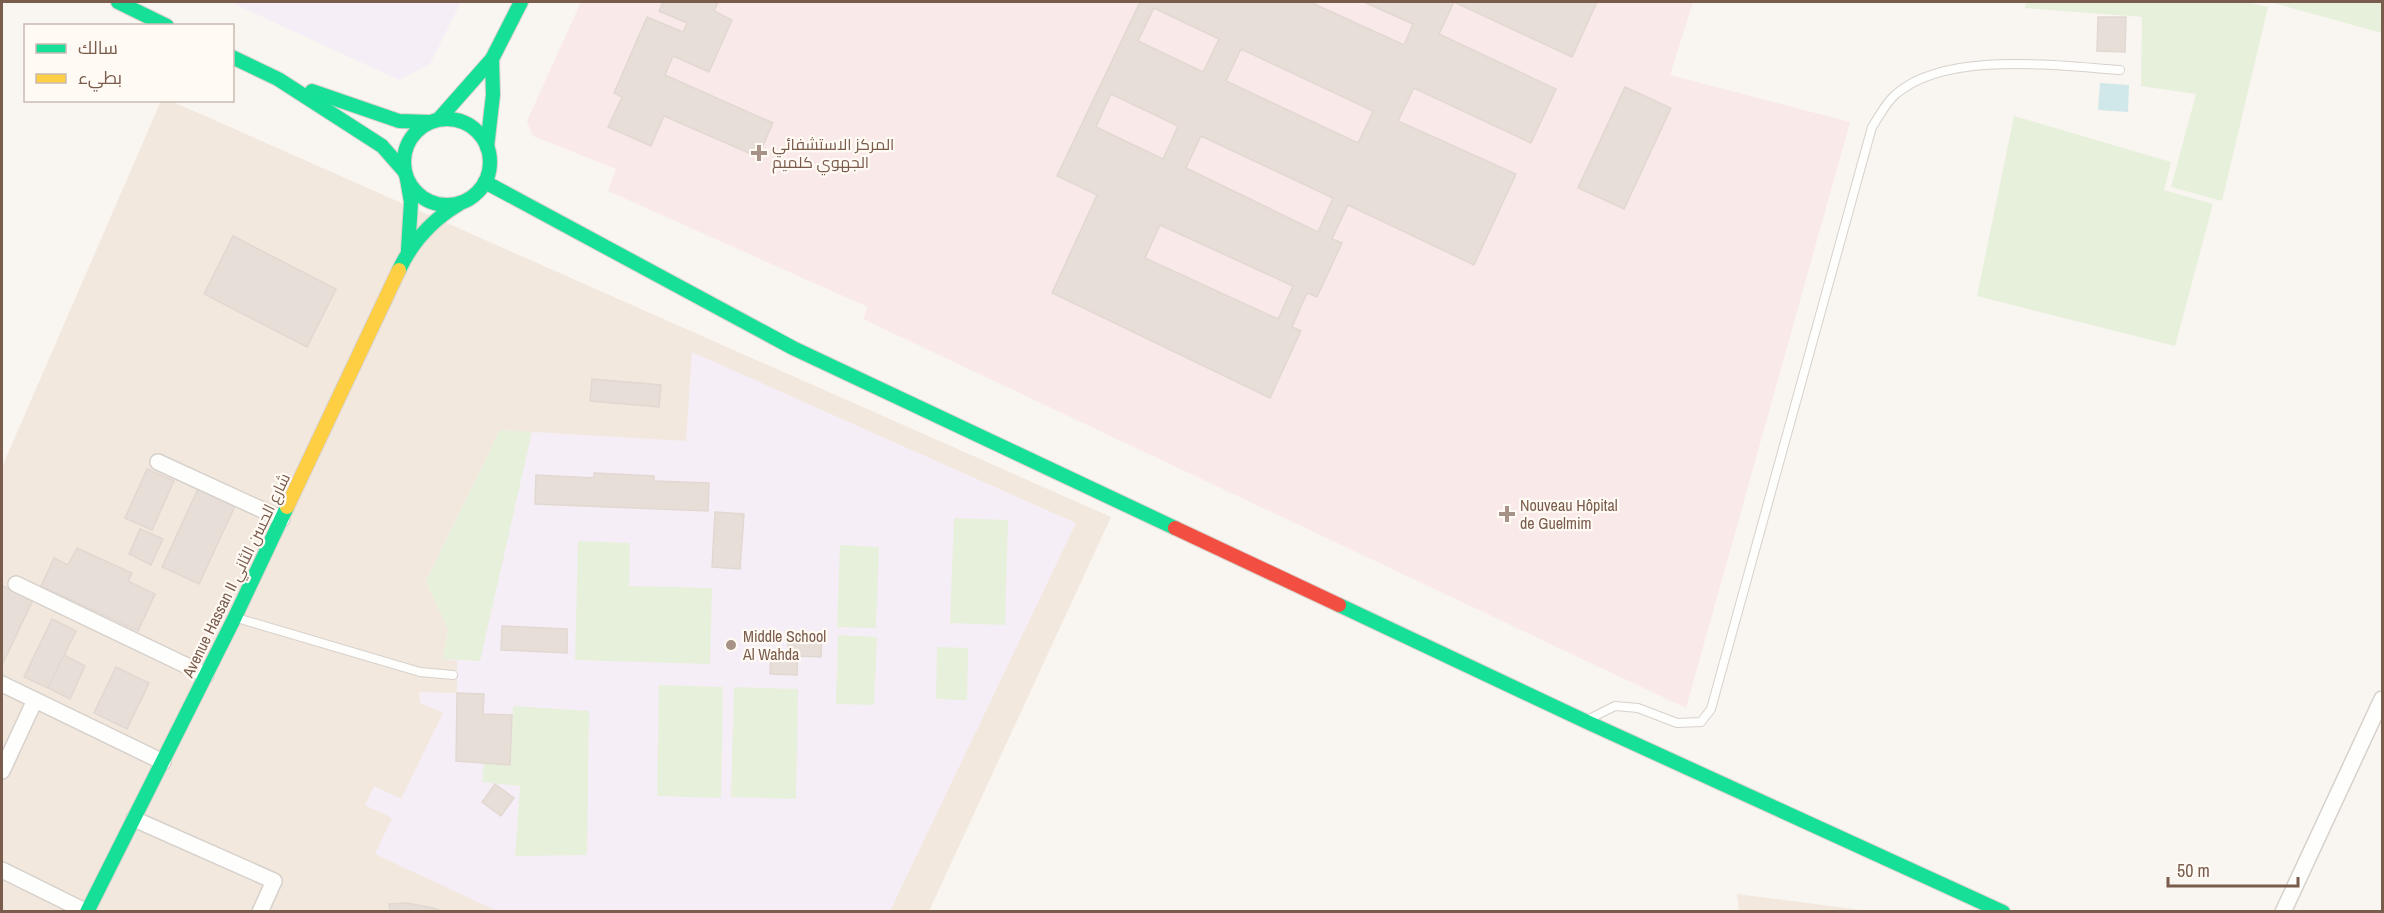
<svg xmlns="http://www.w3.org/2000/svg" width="2384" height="913" font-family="'Archivo Narrow',Cairo,sans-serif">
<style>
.residential{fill:#f2e8de}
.education{fill:#f6eef6}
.medical{fill:#fae9e9}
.green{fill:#e7f0db}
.water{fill:#d0e8ea}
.building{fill:#e6ded7;stroke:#e2d8d2;stroke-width:1.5;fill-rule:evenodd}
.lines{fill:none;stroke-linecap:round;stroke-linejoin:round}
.lane-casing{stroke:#d7d1cb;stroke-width:10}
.street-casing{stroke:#d7d1cb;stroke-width:18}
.fast-casing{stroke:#d9d2cb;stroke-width:16}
.slow-casing{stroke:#d9d2cb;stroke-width:16}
.jam-casing{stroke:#d9d2cb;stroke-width:16}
.lane{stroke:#fefefd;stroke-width:8}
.street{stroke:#fefefd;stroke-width:15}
.fast{stroke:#16e098;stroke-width:14}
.slow{stroke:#ffcf43;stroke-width:14}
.jam{stroke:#f24e42;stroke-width:14}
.poi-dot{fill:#a69286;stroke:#fffaf3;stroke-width:2}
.labels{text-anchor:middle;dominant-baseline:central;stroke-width:4.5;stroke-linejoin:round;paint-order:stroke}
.poi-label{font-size:16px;fill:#7a5c4d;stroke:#fffaf3;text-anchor:start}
.street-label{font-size:16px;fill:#7a5c4d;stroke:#fffaf3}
</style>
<rect width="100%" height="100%" fill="#f9f5f0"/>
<g class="residential">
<polygon points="161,101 171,101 1111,517 929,911 2,912 2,467"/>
<polygon points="1737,894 1869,911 1739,911"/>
</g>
<g class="education">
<polygon points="230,2 461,2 430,64 399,80"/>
<polygon points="692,352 1076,523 890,911 497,911 375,854 392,818 365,805 374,786 401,799 443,713 420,703 419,692 457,693 457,661 443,659 448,630 426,581 500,430 686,441"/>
</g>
<polygon class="medical" points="581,2 1693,2 1670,75 1850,122 1686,708 863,319 868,307 608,191 616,169 533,136 527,121"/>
<g class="green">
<polygon points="2026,2 2247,2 2268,7 2222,201 2171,187 2196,94 2141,86 2142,17 2025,8"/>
<polygon points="2270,2 2382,2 2382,33"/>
<polygon points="2014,116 2171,162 2164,190 2213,204 2175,346 1977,296"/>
<polygon points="500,430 532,432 480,661 443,659 448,630 426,581"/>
<polygon points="954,518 1008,520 1005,625 950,623"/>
<polygon points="578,541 630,543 629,586 712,588 710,664 575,660"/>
<polygon points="840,545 879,547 876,628 837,627"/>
<polygon points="838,635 877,637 874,705 836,704"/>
<polygon points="937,647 968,648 967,700 936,699"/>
<polygon points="659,685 723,687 721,798 657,796"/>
<polygon points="734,687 798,689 796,799 731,797"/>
<polygon points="513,706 589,711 587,855 515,856 520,786 482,782 484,763 510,765"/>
</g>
<polygon class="water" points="2100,83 2129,85 2128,112 2098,110"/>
<g class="building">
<polygon points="663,2 718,2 714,11 732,20 709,72 673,56 665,75 773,123 758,157 664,116 651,146 608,127 622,97 614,93 647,17 683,32 687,23 659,11"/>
<path d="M1140 2H1310L1404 45 1413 24 1364 2H1597L1572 57 1454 2 1439 34 1556 89 1531 143 1414 88 1398 121 1516 174 1474 265 1348 205 1332 239 1342 243 1317 297 1307 293 1292 327 1301 331 1270 398 1052 293 1097 195 1057 176ZM1154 8 1219 39 1203 72 1138 41ZM1241 49 1373 111 1358 143 1226 81ZM1111 94 1178 126 1163 159 1096 127ZM1201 136 1333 198 1318 232 1186 168ZM1160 225 1293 286 1278 319 1145 258Z"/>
<polygon points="2098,17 2126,17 2125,52 2097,51"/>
<polygon points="1625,87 1671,108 1624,209 1578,188"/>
<polygon points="233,236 336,289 307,347 204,294"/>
<polygon points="592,379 661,385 659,407 590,401"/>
<polygon points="147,469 174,481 152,530 125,518"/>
<polygon points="594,473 654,476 654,481 709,483 708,511 535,504 536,475 594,478"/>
<polygon points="198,489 235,506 199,584 162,567"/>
<polygon points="715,512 744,514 740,569 712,567"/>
<polygon points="140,529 163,539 151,565 129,554"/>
<polygon points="77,548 132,573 128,581 155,594 138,631 41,586 54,558 68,565"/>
<polygon points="3,586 33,600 2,665 2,589"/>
<polygon points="52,619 76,631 48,688 24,677"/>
<polygon points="502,626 567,629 567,653 501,650"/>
<polygon points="788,633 822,634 821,657 798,656 797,675 770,674 771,650 788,651"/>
<polygon points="64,655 85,666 70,699 48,688"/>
<polygon points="116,667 149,683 127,729 94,713"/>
<polygon points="457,693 484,694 483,714 512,715 510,765 456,761"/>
<polygon points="495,784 514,798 501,816 482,802"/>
<polygon points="407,903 433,908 444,912 390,912 389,904"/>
</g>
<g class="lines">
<g class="lane-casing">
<g id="lane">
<polyline points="237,618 420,672 453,675"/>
<path d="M1589 719 1615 706 1638 708 1677 723 1701 722 1711 709 1872 127C1879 117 1886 102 1896 94 1947 50 2058 66 2120 70"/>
</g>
</g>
<g class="street-casing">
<g id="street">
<polyline points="158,462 282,519"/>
<polyline points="16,584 206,675"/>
<polyline points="2,684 163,762"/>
<polyline points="2,771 35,700"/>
<polyline points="134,819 274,881 260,912"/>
<polyline points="2,870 87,912"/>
<polyline points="2283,912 2382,699"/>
</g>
</g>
<g class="fast-casing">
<g id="fast">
<polyline points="118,2 167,26"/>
<polyline points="232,57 278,79 382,146 404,171"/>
<polyline points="312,91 399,121 429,122"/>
<circle cx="447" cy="162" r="43"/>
<polyline points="439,119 492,59 521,2"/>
<polyline points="487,147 493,95 492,59"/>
<polyline points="407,179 411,202 408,250"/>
<polyline points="485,182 793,348 1175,528"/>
<path d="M399 270C412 242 432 220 459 204"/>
<polyline points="1339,605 1585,721 2003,912"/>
<polyline points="87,912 235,617 287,507"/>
</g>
</g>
<g class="slow-casing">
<polyline id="slow" points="287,507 399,270"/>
</g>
<g class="jam-casing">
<polyline id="jam" points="1175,528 1339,605"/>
</g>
<use href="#lane" class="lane"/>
<use href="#street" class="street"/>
<use href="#fast" class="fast"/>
<use href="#slow" class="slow"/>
<use href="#jam" class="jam"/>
</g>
<g class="poi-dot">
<path d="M756 144h6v6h6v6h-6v6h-6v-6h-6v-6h6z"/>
<path d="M1504 505h6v6h6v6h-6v6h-6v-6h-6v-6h6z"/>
<circle cx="731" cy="645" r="6"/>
</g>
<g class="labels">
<g class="poi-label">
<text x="772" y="144">المركز الاستشفائي<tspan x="772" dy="18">الجهوي كلميم</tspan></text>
<text x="1520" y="505">Nouveau Hôpital<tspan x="1520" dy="18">de Guelmim</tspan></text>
<text x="743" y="636">Middle School<tspan x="743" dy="18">Al Wahda</tspan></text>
</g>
<g class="street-label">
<text transform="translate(236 575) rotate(-64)">Avenue Hassan II شارع الحسن الثاني</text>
</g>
</g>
<rect width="2384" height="913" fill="none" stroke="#7a5c4d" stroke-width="6"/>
<rect x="24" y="24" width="210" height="78" fill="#fffaf3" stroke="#cabbb1" stroke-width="1.5"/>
<rect x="36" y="44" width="30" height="9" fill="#16e098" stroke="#cabbb1" stroke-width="1.5"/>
<text x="78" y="54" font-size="18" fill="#7a5c4d">سالك</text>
<rect x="36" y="74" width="30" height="9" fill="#ffcf43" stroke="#cabbb1" stroke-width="1.5"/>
<text x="78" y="84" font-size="18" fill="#7a5c4d">بطيء</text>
<path d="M2168 877v9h130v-9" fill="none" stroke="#7a5c4d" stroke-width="3"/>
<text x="2177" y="877" font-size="18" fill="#7a5c4d" stroke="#fffaf3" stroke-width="4.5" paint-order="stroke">50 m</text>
</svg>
